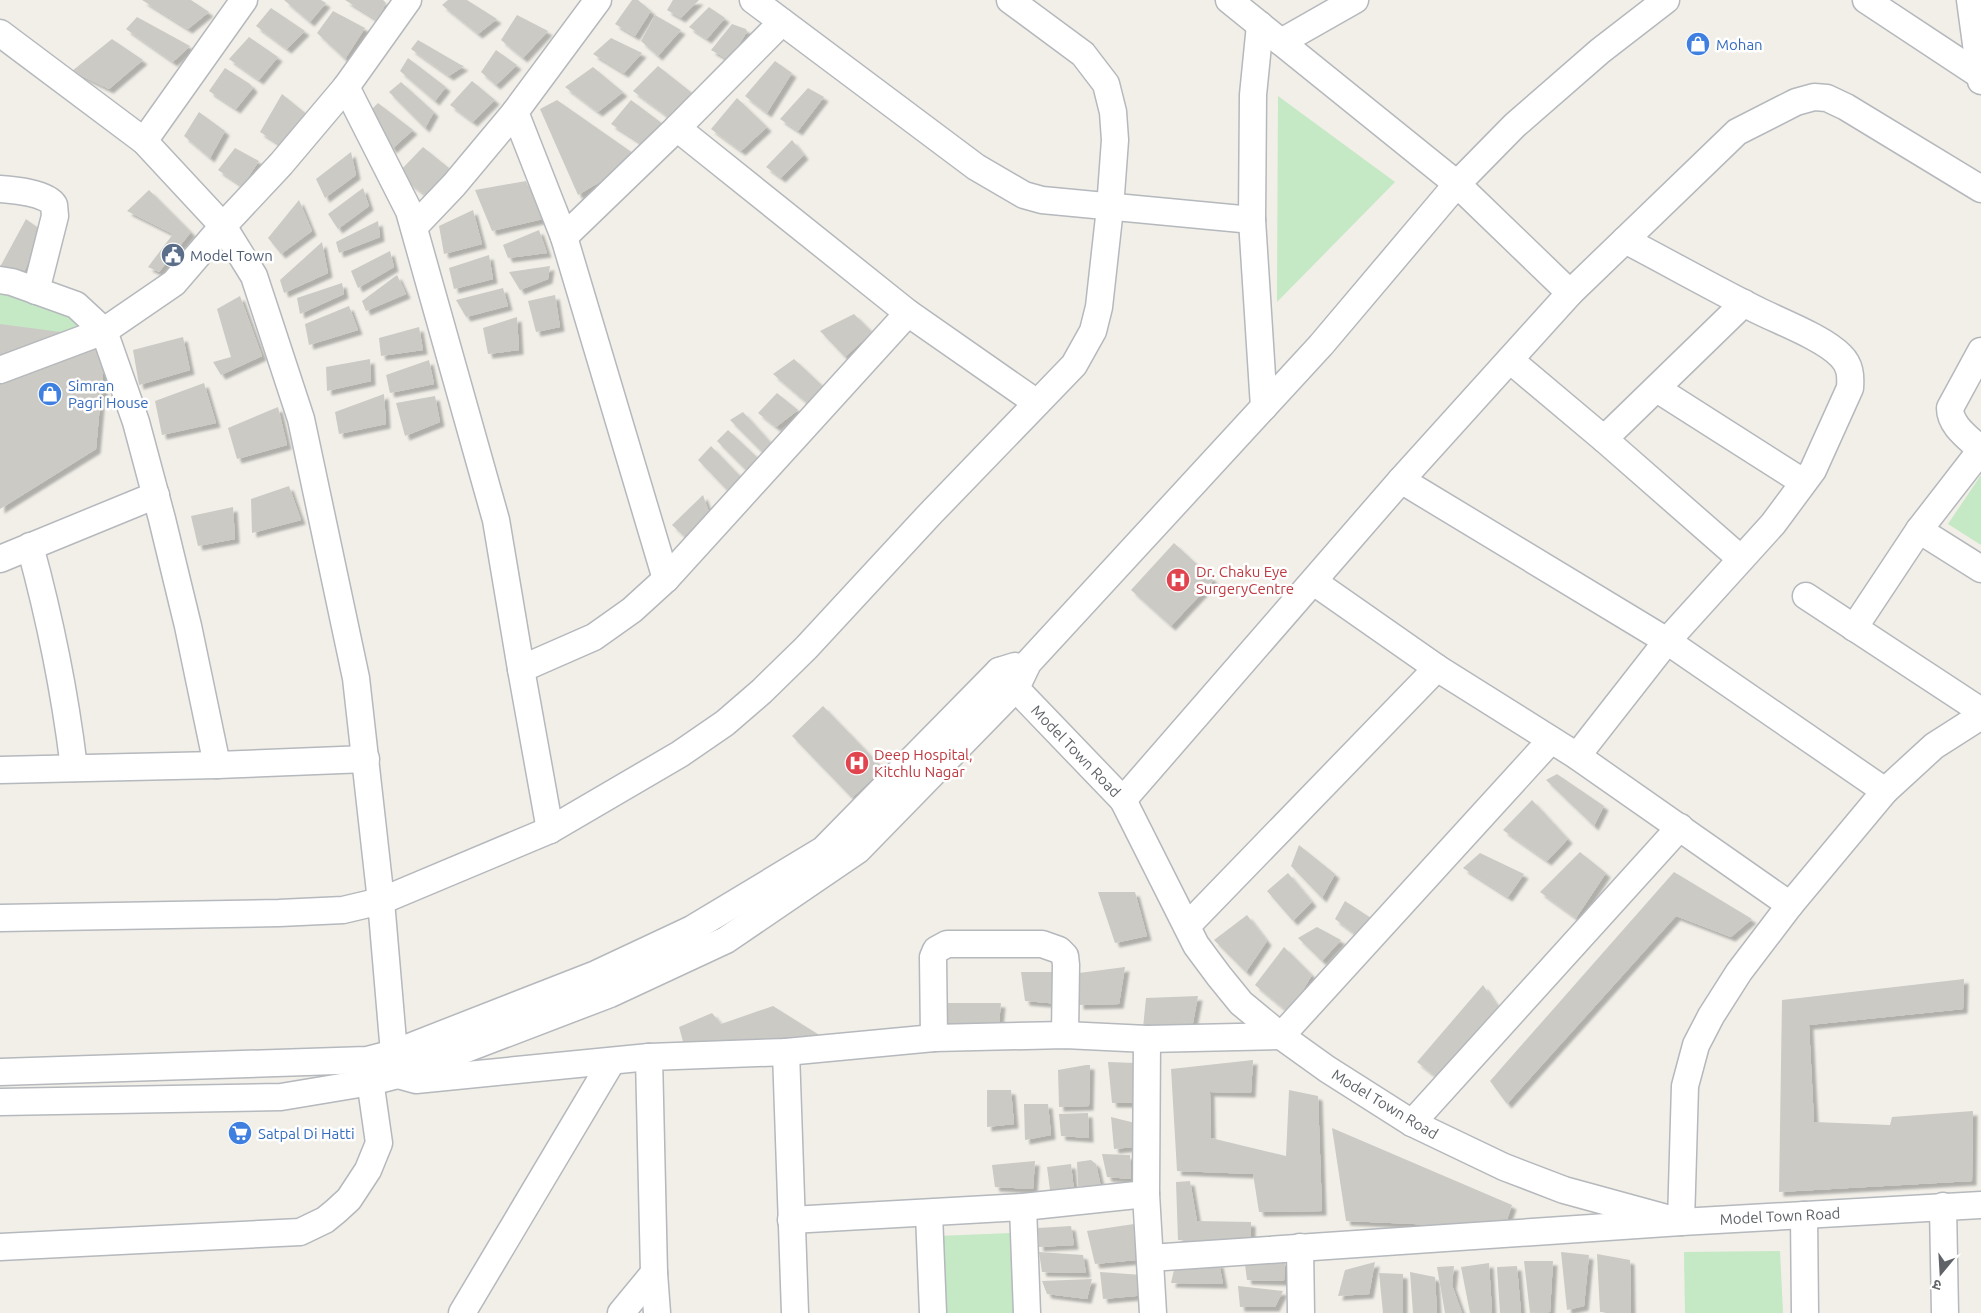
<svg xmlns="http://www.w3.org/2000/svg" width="1981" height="1313" font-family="Ubuntu,'Noto Sans Devanagari',sans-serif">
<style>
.green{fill:#c5e8c5}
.building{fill:#cccac5;filter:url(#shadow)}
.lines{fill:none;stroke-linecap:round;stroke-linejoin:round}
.minor-casing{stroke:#b5b8bc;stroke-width:29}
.minor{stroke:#fff;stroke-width:26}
.labels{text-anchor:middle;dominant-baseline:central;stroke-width:5;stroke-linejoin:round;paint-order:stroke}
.shop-label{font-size:15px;fill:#366cbe;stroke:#fff;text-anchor:start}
.service-label{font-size:15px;fill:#4e5e75;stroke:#fff;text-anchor:start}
.health-label{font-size:15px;fill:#be3a42;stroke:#fff;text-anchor:start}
.street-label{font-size:15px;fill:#5f6368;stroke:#fff}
</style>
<defs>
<filter id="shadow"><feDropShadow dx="4.5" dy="4.5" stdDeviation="1" flood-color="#0004"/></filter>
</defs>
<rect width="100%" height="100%" fill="#f1efe8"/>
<g class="green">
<polygon points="1278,96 1395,182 1277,302"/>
<polygon points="0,285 74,310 96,331 0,367"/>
<polygon points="1981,475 1981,545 1948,524"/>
<polygon points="1012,1233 1015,1313 940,1313 937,1236"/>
<polygon points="1780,1251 1783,1313 1685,1313 1684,1252"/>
</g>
<g class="building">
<polygon points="142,0 191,0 209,12 188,29"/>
<polygon points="284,0 321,0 326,3 310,22"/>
<polygon points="345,0 383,0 386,3 377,20"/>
<polygon points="448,0 467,0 497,19 478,34 442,5"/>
<polygon points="632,0 638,0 651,11 635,36 615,24"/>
<polygon points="673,0 699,0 681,18 667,10"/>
<polygon points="709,7 725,18 707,39 689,27"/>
<polygon points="271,8 305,31 287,49 256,26"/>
<polygon points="333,11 365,28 345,59 317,33"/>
<polygon points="517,15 548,31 523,58 501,40"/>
<polygon points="655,15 681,30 658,56 641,41"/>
<polygon points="137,17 190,46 173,62 126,29"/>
<polygon points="732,24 746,29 747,32 729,60 711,50"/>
<polygon points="249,37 278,57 259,80 229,59"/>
<polygon points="611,38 642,53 624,73 593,54"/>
<polygon points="112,39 143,60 109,89 72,71"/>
<polygon points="418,40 461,65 464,66 449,76 411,49"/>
<polygon points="496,50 517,65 496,85 481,72"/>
<polygon points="408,58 446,87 435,101 400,71"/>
<polygon points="775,61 792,73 767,113 745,96"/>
<polygon points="658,66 696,96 670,118 633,91"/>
<polygon points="593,67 623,92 598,112 565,87"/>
<polygon points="225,68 250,84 253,88 236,109 209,91"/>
<polygon points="472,81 495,100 473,122 450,105"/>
<polygon points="401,82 434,112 425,128 389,92"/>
<polygon points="808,88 824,97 798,131 780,119"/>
<polygon points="282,94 309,116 282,146 260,132"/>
<polygon points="737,98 767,127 741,151 711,129"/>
<polygon points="557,100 640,158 578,195 540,109"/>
<polygon points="631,100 663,124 644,145 611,124"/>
<polygon points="378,103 413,130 392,149 369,112"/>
<polygon points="199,112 225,131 210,158 184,136"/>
<polygon points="792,140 804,155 781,178 766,167"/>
<polygon points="423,147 449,168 427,196 397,174"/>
<polygon points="235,148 259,161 242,186 218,170"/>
<polygon points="351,152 356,175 325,198 316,179"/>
<polygon points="526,181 543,219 492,231 475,190"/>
<polygon points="363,188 369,206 338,229 328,214"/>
<polygon points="149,190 191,232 159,272 148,267 173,234 127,211"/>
<polygon points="299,200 312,231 281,254 268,238"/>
<polygon points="473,210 482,244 444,254 439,226"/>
<polygon points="26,219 41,230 23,275 0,274 0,267"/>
<polygon points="378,221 380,237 339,253 336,242"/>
<polygon points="539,230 547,253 508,258 503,245"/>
<polygon points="322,242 328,273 284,293 280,280"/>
<polygon points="390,251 394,267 358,288 351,271"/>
<polygon points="489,255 493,279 454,289 449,268"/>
<polygon points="550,266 548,279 520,290 509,272"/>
<polygon points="397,275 406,294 366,311 362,301"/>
<polygon points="342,283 344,294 300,314 297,298"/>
<polygon points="503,288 508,306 466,317 456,300"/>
<polygon points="555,295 560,327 536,332 528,301"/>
<polygon points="240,296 262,356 221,375 213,362 231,357 217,309"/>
<polygon points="349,306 358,330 309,345 305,324"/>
<polygon points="854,314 872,332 845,357 820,331"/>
<polygon points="517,317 519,350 488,354 483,328"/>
<polygon points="0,324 106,338 102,387 105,392 101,394 96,449 0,509"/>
<polygon points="419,327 423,350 381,356 379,338"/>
<polygon points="183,337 190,370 139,385 133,350"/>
<polygon points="370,359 371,381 327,391 326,367"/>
<polygon points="794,359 826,389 807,403 773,374"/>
<polygon points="429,360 434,384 390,393 386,375"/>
<polygon points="204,383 216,423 162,435 155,401"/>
<polygon points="777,393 798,410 776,427 758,413"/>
<polygon points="384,394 386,424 339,434 335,412"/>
<polygon points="435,396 440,422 405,436 396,403"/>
<polygon points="278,407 287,445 237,459 228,428"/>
<polygon points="743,412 771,443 763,453 730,420"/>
<polygon points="728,430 758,458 746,470 717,441"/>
<polygon points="711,446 741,477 727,490 698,460"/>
<polygon points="289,486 301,520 252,533 251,499"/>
<polygon points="703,495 710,515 684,536 672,525"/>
<polygon points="233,507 235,539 198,546 191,516"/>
<polygon points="1174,543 1214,580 1171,626 1131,590"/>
<polygon points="823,706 883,768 852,798 792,736"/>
<polygon points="1557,774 1604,806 1594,826 1546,780"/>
<polygon points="1532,800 1568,839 1547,861 1503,830"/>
<polygon points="1299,845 1335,874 1322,898 1291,866"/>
<polygon points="1580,852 1606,873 1576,918 1540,892"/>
<polygon points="1480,853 1524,874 1508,897 1463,868"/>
<polygon points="1674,872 1752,919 1731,937 1676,916 1507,1104 1490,1081"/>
<polygon points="1288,873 1312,902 1293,921 1267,891"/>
<polygon points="1098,892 1135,892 1147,936 1115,943"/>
<polygon points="1345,901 1374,920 1358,936 1335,919"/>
<polygon points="1247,915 1267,941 1246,972 1214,940"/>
<polygon points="1317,927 1341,940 1322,961 1298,938"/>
<polygon points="1284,947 1312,975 1289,1013 1255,985"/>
<polygon points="1125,967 1119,1004 1079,1005 1079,973"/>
<polygon points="1021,972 1054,972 1060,1004 1025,1001"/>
<polygon points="1964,979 1963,1009 1809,1025 1814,1122 1890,1125 1892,1117 1973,1111 1972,1181 1779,1192 1782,1000"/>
<polygon points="1483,985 1499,1009 1436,1077 1417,1062"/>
<polygon points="1198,996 1192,1028 1143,1028 1146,998"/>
<polygon points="944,1003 1001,1003 999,1023 946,1026"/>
<polygon points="773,1006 832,1043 791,1043 785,1039 729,1040 728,1045 685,1049 679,1027 712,1013 721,1024"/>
<polygon points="1253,1060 1251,1093 1210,1092 1211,1138 1286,1156 1289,1090 1318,1096 1322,1211 1259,1212 1253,1174 1177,1171 1171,1069"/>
<polygon points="1108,1062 1135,1063 1140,1103 1112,1103"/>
<polygon points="1086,1065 1090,1065 1089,1106 1059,1107 1058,1070"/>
<polygon points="987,1090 1011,1090 1014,1124 987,1127"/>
<polygon points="1024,1104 1048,1104 1051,1135 1025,1140"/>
<polygon points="1088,1113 1089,1138 1061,1136 1059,1114"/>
<polygon points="1111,1117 1135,1123 1133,1147 1114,1149"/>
<polygon points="1332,1128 1512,1205 1504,1228 1346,1221"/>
<polygon points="1102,1154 1130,1155 1131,1179 1107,1177"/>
<polygon points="1091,1160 1096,1164 1101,1187 1078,1186 1077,1162"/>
<polygon points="1035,1161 1033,1189 995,1187 992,1165"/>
<polygon points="1071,1164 1074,1191 1050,1190 1047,1167"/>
<polygon points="1190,1181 1197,1221 1251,1222 1251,1242 1178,1240 1176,1182"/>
<polygon points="1134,1224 1136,1260 1095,1264 1087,1231"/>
<polygon points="1071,1226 1074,1245 1039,1247 1038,1228"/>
<polygon points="1039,1252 1083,1255 1086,1273 1042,1272"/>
<polygon points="1561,1252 1589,1255 1584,1306 1567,1310"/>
<polygon points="1597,1254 1630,1260 1631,1313 1600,1312"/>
<polygon points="1244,1257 1285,1261 1284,1281 1247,1280"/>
<polygon points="1176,1261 1219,1263 1223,1284 1171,1283"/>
<polygon points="1524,1261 1553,1261 1550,1312 1530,1313"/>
<polygon points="1375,1262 1369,1294 1338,1296 1345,1270"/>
<polygon points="1489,1263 1492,1313 1470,1313 1461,1267"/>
<polygon points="1454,1266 1452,1285 1462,1313 1445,1313 1437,1267"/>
<polygon points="1517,1266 1521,1313 1500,1313 1497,1267"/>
<polygon points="1100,1272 1142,1275 1147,1295 1103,1299"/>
<polygon points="1410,1272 1435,1277 1437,1313 1413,1313"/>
<polygon points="1379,1273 1403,1274 1403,1313 1383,1313"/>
<polygon points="1092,1279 1087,1299 1047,1294 1042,1281"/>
<polygon points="1238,1286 1283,1291 1275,1307 1240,1307"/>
</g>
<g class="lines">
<g class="minor-casing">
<g id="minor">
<polyline points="598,0 515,112 564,237 677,128 782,22"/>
<polyline points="753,0 976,167 1024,195 1042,200 1252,220"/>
<polyline points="1229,0 1457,184 1570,293"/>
<polyline points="1866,0 1981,76"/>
<polyline points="1970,0 1981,81"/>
<polyline points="1260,25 1253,95 1252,220 1264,407"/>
<polyline points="0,33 144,141 223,226 254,276 301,419 356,678 381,901 394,1053 398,1075 416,1080 649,1057 786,1052 934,1038 1065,1035 1147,1039 1281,1036 1551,740"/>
<polyline points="1281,42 1355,0"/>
<polyline points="346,87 409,211 496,520 521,669 550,830"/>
<polyline points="677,128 908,313 1037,403"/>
<polyline points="144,141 244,0"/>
<path d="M0 189C14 190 47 193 54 205L55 216 36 291"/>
<polyline points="414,227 454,185 515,112"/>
<polyline points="564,237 666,579"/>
<polyline points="0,280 12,282 76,305 104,331 136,422 162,519 188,626 217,765 366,759"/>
<polyline points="1510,360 1604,439 1741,559"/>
<polyline points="0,370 104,331 174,283 223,226 281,164 346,87 408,0"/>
<polyline points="1657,389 1803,482"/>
<polyline points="1604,439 1744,303"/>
<polyline points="1401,480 1667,641 1885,791"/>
<polyline points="1919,530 1981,569"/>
<path d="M30 546C50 619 65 693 74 768"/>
<polyline points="0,559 156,495"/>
<polyline points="1314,582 1437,668 1577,756 1790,905"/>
<polyline points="1806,596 1981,711"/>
<path d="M1854 628 1919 530 1981 450C1969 438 1950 426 1950 408L1981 351"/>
<polyline points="521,669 594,637 632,610 666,579 908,313"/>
<polyline points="999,671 1123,800 1196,945 1219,976 1241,1003 1281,1036 1327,1069 1412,1123 1504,1167 1564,1190 1681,1222 1981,1205"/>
<path d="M1577 756 1667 641 1773 524 1813 470 1850 388C1851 375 1850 365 1841 356 1824 338 1781 322 1757 310 1713 288 1669 263 1625 240"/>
<polyline points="0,770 217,765"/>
<polyline points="1123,800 1401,480 1570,293 1737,132 1796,102 1814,97 1827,98 1846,107 1981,189"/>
<polyline points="0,918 279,913 343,910 381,901 550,830 680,754 725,723 762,691 806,648 931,513 1074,365 1093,331 1099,307 1110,208 1115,140 1113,112 1106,84 1083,54 1010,0"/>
<polyline points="1187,926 1437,668"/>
<polyline points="934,1038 933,957 936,950 947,944 1042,944 1059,950 1065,956 1066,965 1065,1035"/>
<polyline points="1147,1039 1146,1194 1153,1313"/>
<polyline points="786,1052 795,1313"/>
<polyline points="649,1057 654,1273 657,1313"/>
<polyline points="0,1072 367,1060 394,1053 596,974 692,929 823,850 999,671 1015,666"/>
<polyline points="0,1102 281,1097 371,1082 398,1075 610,994 726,940 858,850 1016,688 1028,663 1321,345 1457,184 1515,125 1600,51 1666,0"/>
<polyline points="1412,1123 1680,827"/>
<polyline points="1943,1206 1945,1313"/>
<polyline points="1023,1207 1027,1313"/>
<polyline points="929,1214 933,1313"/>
<polyline points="1804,1215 1805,1313"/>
<polyline points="791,1220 1023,1207 1146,1194"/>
<polyline points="0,1247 300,1232 325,1220 336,1211 349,1199 368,1170 379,1143 368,1066"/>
<polyline points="1300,1247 1301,1313"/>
<polyline points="1150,1258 1681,1222 1685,1086 1696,1045 1711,1016 1739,972 1790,905 1885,791 1934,746 1981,716"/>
<polyline points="462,1313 612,1061"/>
<polyline points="621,1313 654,1273"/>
</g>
</g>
<use href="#minor" class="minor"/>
</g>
<defs>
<g id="shop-disc" transform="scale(1.25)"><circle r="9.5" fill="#3f7fe0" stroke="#fff"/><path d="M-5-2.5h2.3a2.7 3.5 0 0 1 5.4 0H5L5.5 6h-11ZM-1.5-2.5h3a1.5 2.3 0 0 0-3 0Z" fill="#fff"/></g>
<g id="civic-disc" transform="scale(1.25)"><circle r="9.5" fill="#5c6f8a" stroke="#fff"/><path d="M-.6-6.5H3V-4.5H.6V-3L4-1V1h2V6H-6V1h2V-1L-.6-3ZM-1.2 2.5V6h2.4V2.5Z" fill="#fff"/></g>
<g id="hospital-disc" transform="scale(1.25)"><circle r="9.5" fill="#e0444e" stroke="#fff"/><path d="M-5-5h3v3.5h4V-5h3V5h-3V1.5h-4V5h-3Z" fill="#fff"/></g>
<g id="supermarket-disc" transform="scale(1.25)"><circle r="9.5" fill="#3f7fe0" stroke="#fff"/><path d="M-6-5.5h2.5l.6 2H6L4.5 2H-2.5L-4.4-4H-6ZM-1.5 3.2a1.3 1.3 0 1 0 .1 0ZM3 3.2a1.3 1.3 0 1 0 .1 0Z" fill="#fff"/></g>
</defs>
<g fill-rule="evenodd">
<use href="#shop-disc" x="1698" y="44"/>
<use href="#civic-disc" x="173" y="255"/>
<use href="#shop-disc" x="50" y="394"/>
<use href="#hospital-disc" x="1178" y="580"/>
<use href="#hospital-disc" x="857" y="763"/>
<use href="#supermarket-disc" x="240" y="1133"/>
</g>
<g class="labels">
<g class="shop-label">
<text x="1716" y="44">Mohan</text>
<text x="68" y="385">Simran<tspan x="68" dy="17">Pagri House</tspan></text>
<text x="258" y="1133">Satpal Di Hatti</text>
</g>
<g class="service-label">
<text x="190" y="255">Model Town</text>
</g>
<g class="health-label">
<text x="1196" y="571">Dr. Chaku Eye<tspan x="1196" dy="17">SurgeryCentre</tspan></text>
<text x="874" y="754">Deep Hospital,<tspan x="874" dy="17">Kitchlu Nagar</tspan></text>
</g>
<g class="street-label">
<text transform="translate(1076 751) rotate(46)">Model Town Road</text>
<text transform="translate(1385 1104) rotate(31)">Model Town Road</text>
<text transform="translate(1780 1216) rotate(-3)">Model Town Road</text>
</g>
</g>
<g transform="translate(1941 1273) rotate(198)" stroke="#ffffff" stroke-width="4" paint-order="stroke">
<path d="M0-4L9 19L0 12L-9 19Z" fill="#5f6368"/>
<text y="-8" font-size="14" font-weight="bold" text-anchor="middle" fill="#5f6368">उ</text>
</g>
</svg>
